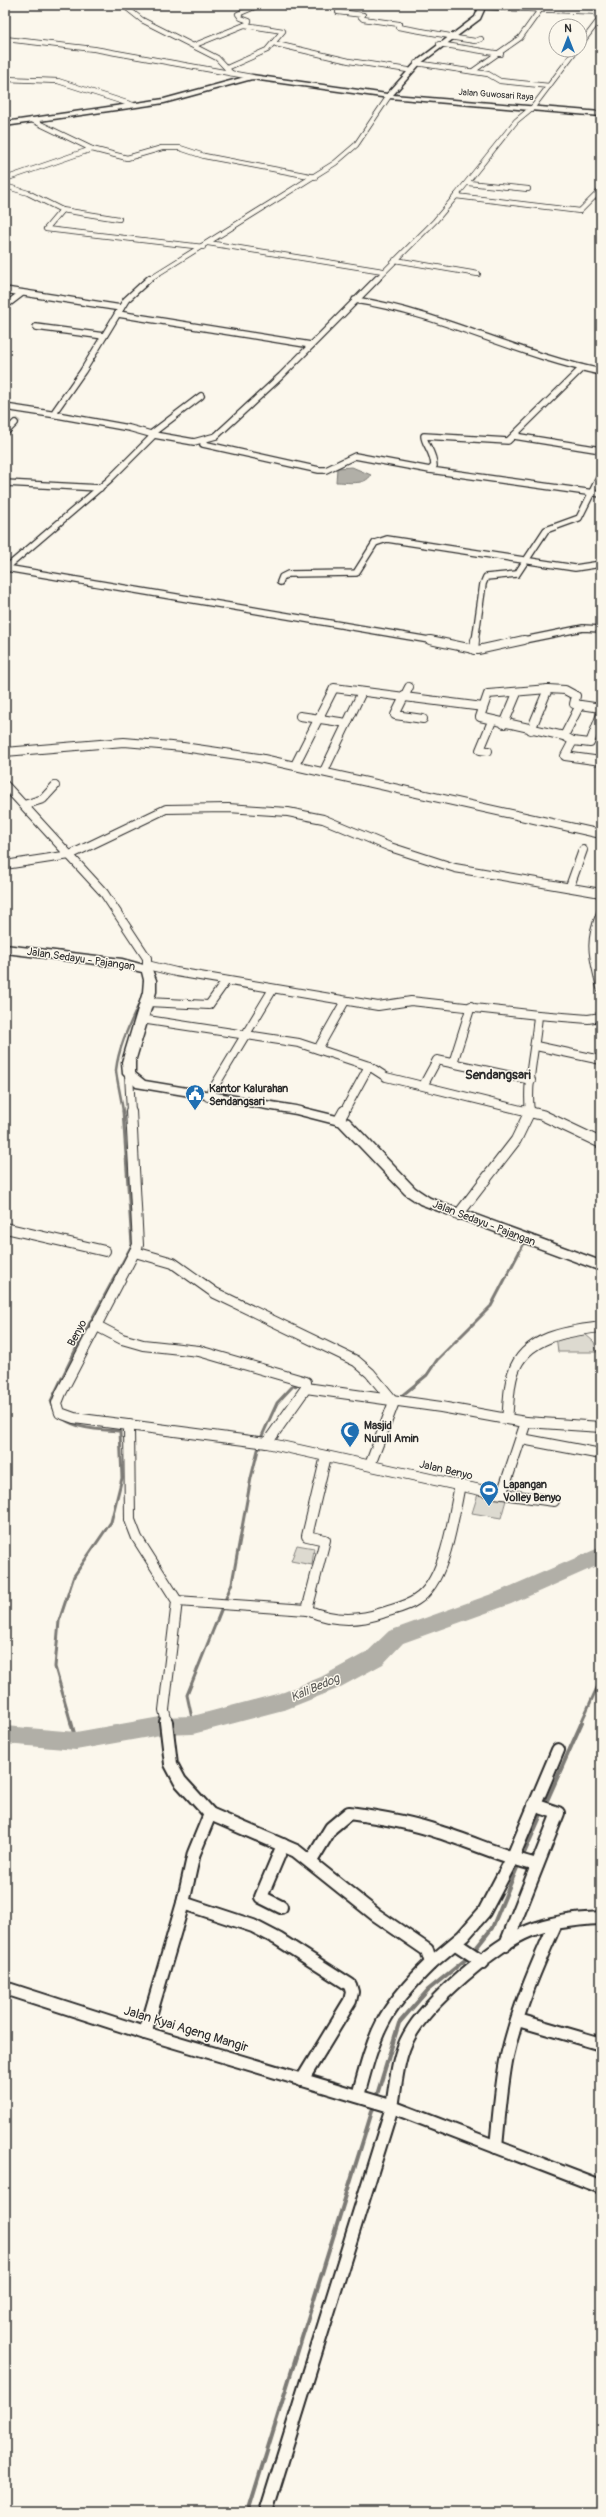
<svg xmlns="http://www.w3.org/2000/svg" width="606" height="2517" font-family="Pangolin,sans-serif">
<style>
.green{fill:#dddad0;stroke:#84827e}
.water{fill:#b1afa7;stroke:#7b7a75}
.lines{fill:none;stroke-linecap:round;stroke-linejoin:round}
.stream-far2{stroke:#7b7a75;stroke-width:2.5}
.stream-far1{stroke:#7b7a75;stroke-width:3}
.stream{stroke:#7b7a75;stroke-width:4}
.river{fill:#b1afa7;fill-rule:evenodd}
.street-tunnel{stroke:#d1cec5;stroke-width:5.5;stroke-dasharray:5.5 3;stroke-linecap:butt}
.street-far4-casing{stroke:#2b2b2b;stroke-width:6}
.street-far3-casing{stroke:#2b2b2b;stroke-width:8}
.street-far2-casing{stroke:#2b2b2b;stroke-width:10}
.street-far1-casing{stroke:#2b2b2b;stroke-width:12}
.street-casing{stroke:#2b2b2b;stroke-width:16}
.secondary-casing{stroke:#2b2b2b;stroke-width:3}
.primary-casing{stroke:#2b2b2b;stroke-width:3}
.street-far4{stroke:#fbf7ec;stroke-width:4.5}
.street-far3{stroke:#fbf7ec;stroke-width:5.5}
.street-far2{stroke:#fbf7ec;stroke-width:8}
.street-far1{stroke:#fbf7ec;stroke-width:10}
.street{stroke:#fbf7ec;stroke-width:12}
.secondary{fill:#fbf7ec;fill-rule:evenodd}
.primary{fill:#fbf7ec;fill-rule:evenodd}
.labels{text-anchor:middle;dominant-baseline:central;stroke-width:3;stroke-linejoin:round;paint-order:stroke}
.far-street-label{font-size:9px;fill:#2b2b2b;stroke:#fbf7ec}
.street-label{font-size:11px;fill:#2b2b2b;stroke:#fbf7ec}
.poi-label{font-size:11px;font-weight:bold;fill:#2b2b2b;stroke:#fbf7ec;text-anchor:start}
.water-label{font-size:12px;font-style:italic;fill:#5a5956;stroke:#fbf7ec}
.quarter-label{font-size:13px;font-weight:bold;fill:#2b2b2b;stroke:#fbf7ec}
.near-street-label{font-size:13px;fill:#2b2b2b;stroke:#fbf7ec}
</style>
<rect width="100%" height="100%" fill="#fbf7ec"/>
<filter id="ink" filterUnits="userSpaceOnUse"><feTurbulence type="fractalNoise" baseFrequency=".025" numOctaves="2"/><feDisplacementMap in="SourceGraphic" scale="8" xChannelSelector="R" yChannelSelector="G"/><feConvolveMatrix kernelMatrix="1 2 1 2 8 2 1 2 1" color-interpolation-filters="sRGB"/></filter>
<g filter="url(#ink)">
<g class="green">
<polygon points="585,1334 594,1342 597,1352 558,1352 556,1335"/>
<polygon points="478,1494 506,1500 501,1518 472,1513"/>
<polygon points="297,1545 314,1548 312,1565 291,1561"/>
</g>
<path class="water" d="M352 467 371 475C365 486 347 482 336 482L337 468Z"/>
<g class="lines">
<path class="stream-far2" d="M123 1112C122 1101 116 1076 116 1070 119 1044 132 1020 142 997"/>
<g class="stream-far1">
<polyline points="399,1398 427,1375 437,1360 491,1306 524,1243"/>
<path d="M71 1723 55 1667 59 1621 74 1576 111 1522 122 1478 120 1431C96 1430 58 1429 51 1401L78 1345 132 1245 123 1111"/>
<polyline points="193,1723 187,1695 232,1583 251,1478 261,1438 277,1403 293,1386 303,1385"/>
<polyline points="581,1723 601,1679"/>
</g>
<g class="stream">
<polyline points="71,1722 76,1741"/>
<polyline points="192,1722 193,1725"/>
<polyline points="545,1805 582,1722"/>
<polyline points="522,1858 543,1810"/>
<polyline points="473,1952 492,1928 519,1863"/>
<polyline points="376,2098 399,2023 428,1990 470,1956"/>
<polyline points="248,2512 374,2105"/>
</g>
<polygon class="river" points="601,1547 601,1564 511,1604 403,1643 383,1664 337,1689 287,1709 193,1734 160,1735 76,1750 5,1744 5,1726 76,1732 160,1717 193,1716 284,1692 321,1677 367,1652 389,1631 497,1592"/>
<polyline class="street-tunnel" points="15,423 21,418"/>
<g class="street-far4-casing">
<g id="street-far4">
<polyline points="123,5 142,20 217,58 231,73"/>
<polyline points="480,7 601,12"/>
<polyline points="338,12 363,15 361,17 363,19 399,24 398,27 450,36"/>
<polyline points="449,37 475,41 481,39"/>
<polyline points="5,39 94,49 252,77"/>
<polyline points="276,44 349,61 408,70"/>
<polyline points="439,44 501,54"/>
<polyline points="195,45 247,24 249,21 241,18 238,14 259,5"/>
<polyline points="580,45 599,20 596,13"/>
<polyline points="576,50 533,107 516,121 456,196 580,211 601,190"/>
<polyline points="416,63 488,74 500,81 549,86"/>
<polyline points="229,67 267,50 283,31 245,25"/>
<polyline points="473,71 520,38 540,10"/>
<polyline points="5,79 58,81 133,105"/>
<polyline points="92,149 127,158 162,148 180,148 204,156 315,177"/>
<polyline points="5,179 92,149 32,120"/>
<polyline points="468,183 528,189"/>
<polyline points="5,186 28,193 62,210 119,219"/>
<polyline points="62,210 46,229 203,247"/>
<polyline points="208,243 383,271"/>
<polyline points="395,260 478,274"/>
<polyline points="149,279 335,163 356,145 389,96"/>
<polyline points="377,279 435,221 456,196"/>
</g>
</g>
<g class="street-far3-casing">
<g id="street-far3">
<polyline points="5,290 121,308"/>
<path d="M355 300C441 313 517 355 601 372"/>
<polyline points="5,306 22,293"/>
<polyline points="118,314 311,345"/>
<polyline points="36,327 104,336"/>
<path d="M582 368 508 441 424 436C424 444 434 452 434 466L430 470 601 494"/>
<polyline points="5,407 57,415"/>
<polyline points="5,433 15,423"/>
<polyline points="151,434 201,396"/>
<polyline points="154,435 194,442 216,436 281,376 378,278"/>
<polyline points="514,436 601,450"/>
<polyline points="203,444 319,470 326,470 355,456 430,470"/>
<polyline points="5,483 100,488"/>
<polyline points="6,568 435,641"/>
<polyline points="5,569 109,480 154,435 129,428 57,415 55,411 83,371 126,300 150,278"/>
<polyline points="280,582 282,577 288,574 356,573 375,543 387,539 575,568 601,564"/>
<polyline points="475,641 483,584 486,577 517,574 546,530 579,518 601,474"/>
<polyline points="519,641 583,628 601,629"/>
</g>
</g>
<g class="street-far2-casing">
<g id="street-far2">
<polyline points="430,640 478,650 524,640"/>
<polyline points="474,650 475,640"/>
<polyline points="409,687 395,715 423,719"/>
<polyline points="548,689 488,694 480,717 564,736 573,741"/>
<polyline points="601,714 590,743 573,741 565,756 601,761"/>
<polyline points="300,716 347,723"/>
<polyline points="504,724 517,693"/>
<polyline points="531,730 548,689 565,690 576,696 574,704 601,708"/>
<polyline points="564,736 580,705"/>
<polyline points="488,751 480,750 492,721"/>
<polyline points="5,752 124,742 183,747 259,758 601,834"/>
<polyline points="296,763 334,688 483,707"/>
<polyline points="325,769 362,692"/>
<polyline points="5,785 104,893 147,958 147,970"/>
<polyline points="24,805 43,799 55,786"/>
<polyline points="5,865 70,855 166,809 228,808 288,812 323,819 390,847 455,868 601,893"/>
<polyline points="570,886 583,850"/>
<path d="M601 913C588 945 594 956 601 988"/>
<polyline points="147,965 176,972 378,1006 411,1001 538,1015 588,1019 601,1017"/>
<polyline points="147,1002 209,1005 226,981"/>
<polyline points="141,1019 299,1043 369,1066 344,1112"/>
<polyline points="536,1046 601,1060"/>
<polyline points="318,1049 345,1001"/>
<polyline points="453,1063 471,1006"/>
<polyline points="369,1066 386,1077 529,1112"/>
<polyline points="129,1074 131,1112"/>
<polyline points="424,1084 437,1060 531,1080"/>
<polyline points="208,1097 273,989"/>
<path d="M530 1112C526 1080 536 1047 538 1015"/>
</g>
</g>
<g class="street-far1-casing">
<g id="street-far1">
<path d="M131 1111 138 1245 61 1393 57 1403 60 1413 74 1418 267 1443 494 1493 502 1490 505 1485 526 1422 507 1419C509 1404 508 1388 513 1373 525 1336 569 1331 601 1327"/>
<polyline points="525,1111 542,1115 601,1143"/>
<polyline points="339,1120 344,1111"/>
<polyline points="458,1215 516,1140 530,1111"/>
<polyline points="5,1228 105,1251"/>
<polyline points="135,1252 173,1263 215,1293 356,1361 370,1373 394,1402 370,1465"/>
<polyline points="95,1325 122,1339 143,1345 199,1351 306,1382 306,1388 267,1443"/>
<polyline points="306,1388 441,1407 507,1419"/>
<polyline points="526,1422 601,1427"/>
<polyline points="129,1425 130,1520 137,1538 177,1601 164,1710 167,1723"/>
<polyline points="522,1439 601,1454"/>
<polyline points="495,1493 554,1501"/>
<polyline points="177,1601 307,1610 325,1540 307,1536 326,1456"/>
<path d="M307 1610C332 1621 356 1622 382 1613 393 1609 406 1607 416 1600 446 1582 453 1517 460 1485"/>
</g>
</g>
<g class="street-casing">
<g id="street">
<path d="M166 1722 171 1764 180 1781 210 1814 296 1851 376 1915 427 1950 431 1963C382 2011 375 2031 358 2096"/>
<path d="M311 1861 331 1828 349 1813C379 1817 410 1822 439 1832 472 1842 503 1857 537 1865"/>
<polyline points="183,1903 253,1926 278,1939 350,1985 352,1992 350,2001 302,2080"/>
<polyline points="281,1907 261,1897 283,1845"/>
<polyline points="456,1944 483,1962"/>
<polyline points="506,1944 558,1813 534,1805"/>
<polyline points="431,1963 463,1936 484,1912 512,1859 558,1750"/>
<polyline points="5,1988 145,2033 387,2105 601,2187"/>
<polyline points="518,2020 601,2044"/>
<polyline points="145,2033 183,1903 194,1853 210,1814"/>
<path d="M496 2147C499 2117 501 2086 507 2056 517 2011 536 1967 555 1925"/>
<path d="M266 2512 392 2107C396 2084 397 2057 409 2036 427 2003 494 1945 529 1931 551 1922 578 1919 601 1918"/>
</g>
</g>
<g class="secondary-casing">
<polygon id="secondary" points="472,5 478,5 484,10 480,19 421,63 393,95 601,112 601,116 389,98 252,79 164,103 5,126 5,122 164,99 252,75 387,94 417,61 475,17 478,10"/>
</g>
<g class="primary-casing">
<polygon id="primary" points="5,945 122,959 151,967 156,980 156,992 135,1062 135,1073 145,1081 296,1106 349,1119 415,1188 430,1198 601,1261 601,1271 420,1204 405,1194 339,1125 296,1114 136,1087 123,1074 122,1062 143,992 144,980 142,972 121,967 5,953"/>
</g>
<use href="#street-far4" class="street-far4"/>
<use href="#street-far3" class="street-far3"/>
<use href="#street-far2" class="street-far2"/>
<use href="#street-far1" class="street-far1"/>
<use href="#street" class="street"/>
<use href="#secondary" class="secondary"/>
<use href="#primary" class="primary"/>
</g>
</g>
<defs>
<g id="civic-pin" transform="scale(1)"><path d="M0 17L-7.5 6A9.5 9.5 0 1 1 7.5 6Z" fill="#1f6fb2" stroke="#fbf7ec"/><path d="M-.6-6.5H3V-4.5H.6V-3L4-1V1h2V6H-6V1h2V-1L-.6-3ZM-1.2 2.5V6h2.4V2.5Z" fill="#fff"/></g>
<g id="mosque-pin" transform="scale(1)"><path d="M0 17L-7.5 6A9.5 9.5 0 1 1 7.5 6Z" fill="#1f6fb2" stroke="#fbf7ec"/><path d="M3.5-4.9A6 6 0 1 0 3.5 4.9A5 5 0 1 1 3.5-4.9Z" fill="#fff"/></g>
<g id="stadium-pin" transform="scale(1)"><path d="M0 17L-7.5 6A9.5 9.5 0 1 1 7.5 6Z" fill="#1f6fb2" stroke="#fbf7ec"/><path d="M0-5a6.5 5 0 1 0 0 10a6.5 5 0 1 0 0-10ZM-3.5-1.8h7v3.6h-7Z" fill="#fff"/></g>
</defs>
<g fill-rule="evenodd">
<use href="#civic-pin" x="195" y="1094"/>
<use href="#mosque-pin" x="350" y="1431"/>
<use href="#stadium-pin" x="489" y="1490"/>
</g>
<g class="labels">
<g class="far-street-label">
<text transform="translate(496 95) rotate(4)">Jalan Guwosari Raya</text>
</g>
<g class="street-label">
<text transform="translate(81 959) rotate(8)">Jalan Sedayu - Pajangan</text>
<text transform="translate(484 1223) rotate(21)">Jalan Sedayu - Pajangan</text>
<text transform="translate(77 1333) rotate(-62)">Benyo</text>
<text transform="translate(446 1470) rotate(13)">Jalan Benyo</text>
</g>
<g class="poi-label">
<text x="209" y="1088">Kantor Kalurahan<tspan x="209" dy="13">Sendangsari</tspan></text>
<text x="364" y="1425">Masjid<tspan x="364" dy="13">Nurull Amin</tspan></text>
<text x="503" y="1484">Lapangan<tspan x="503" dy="13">Volley Benyo</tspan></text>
</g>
<g class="water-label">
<text transform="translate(315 1688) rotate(-23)">Kali Bedog</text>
</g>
<g class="quarter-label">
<text x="498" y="1075">Sendangsari</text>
</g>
<g class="near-street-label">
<text transform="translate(186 2029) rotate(17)">Jalan Kyai Ageng Mangir</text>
</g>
</g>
<rect width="606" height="2517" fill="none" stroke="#fbf7ec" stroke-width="20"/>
<rect x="10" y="10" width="586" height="2497" fill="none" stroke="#2b2b2b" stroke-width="1.5" filter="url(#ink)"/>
<g transform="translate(568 38)"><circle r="19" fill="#fbf7ec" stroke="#a8a59f"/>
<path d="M0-3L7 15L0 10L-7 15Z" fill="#1f6fb2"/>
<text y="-6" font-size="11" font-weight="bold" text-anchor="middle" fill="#2b2b2b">N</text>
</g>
</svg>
